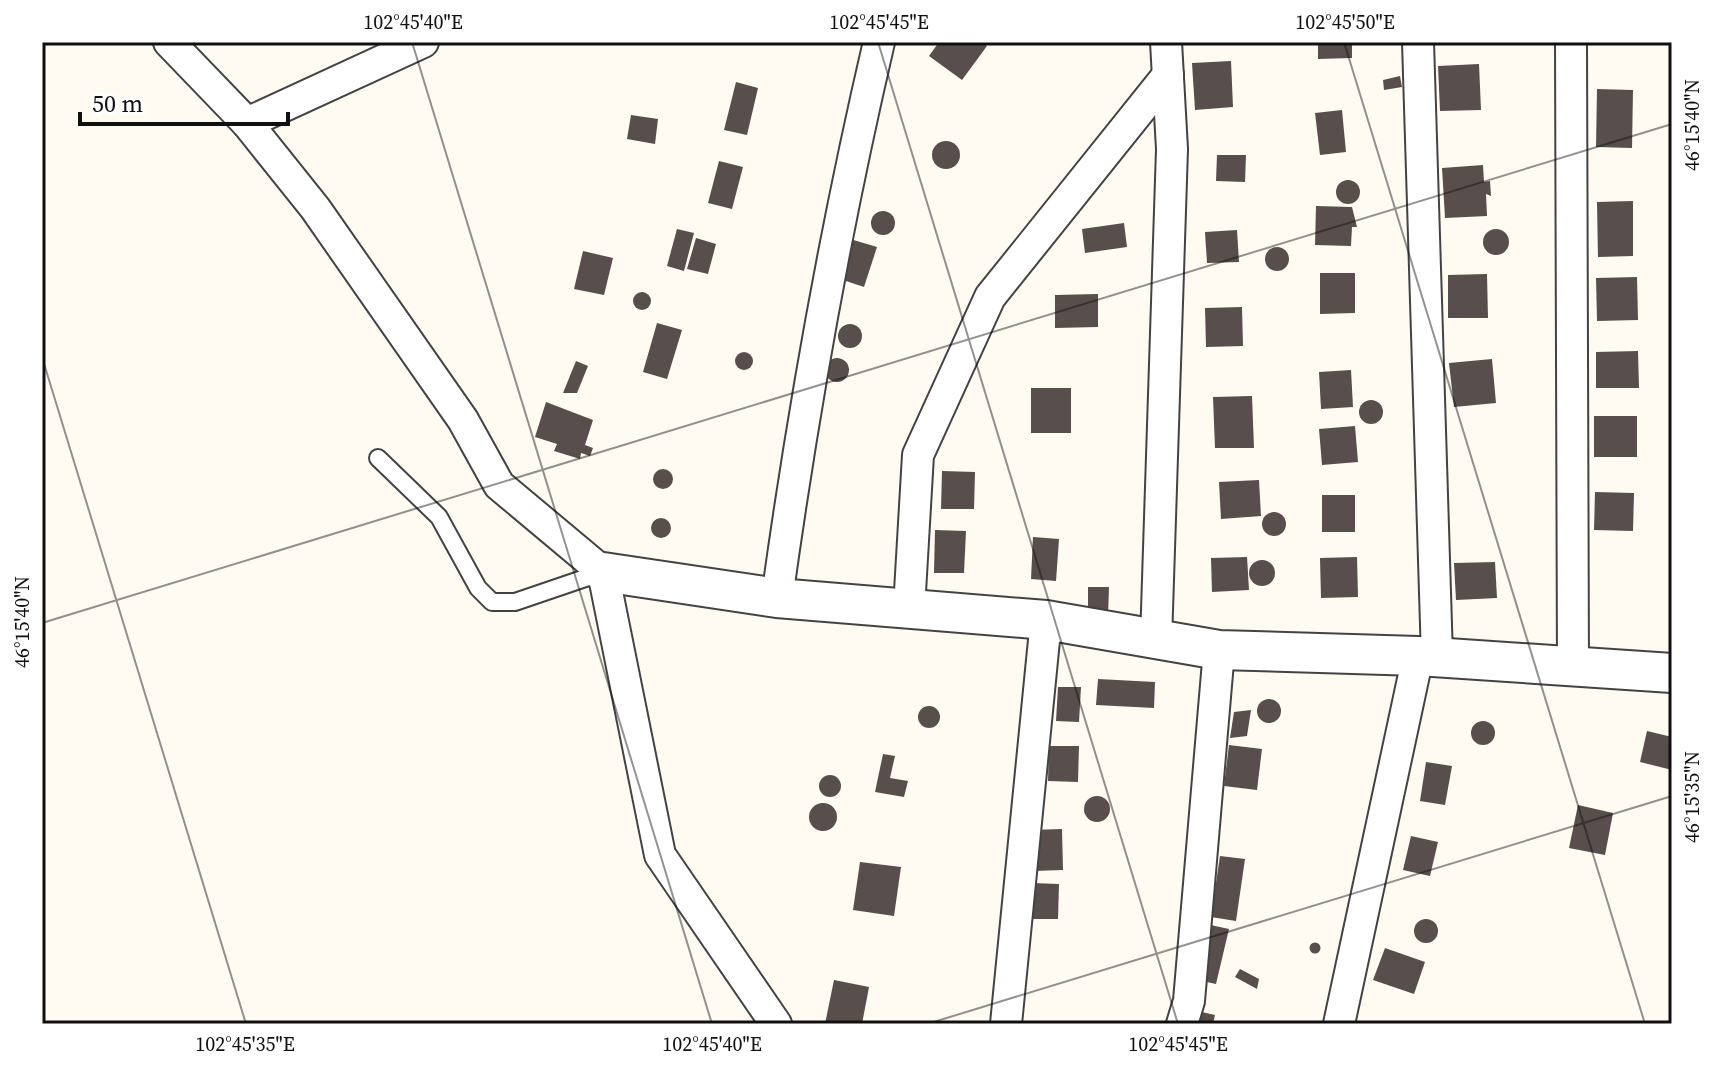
<svg xmlns="http://www.w3.org/2000/svg" width="1714" height="1066" font-family="'Source Serif 4',serif">
<style>
.building{fill:#584e4c}
.lines{fill:none;stroke-linecap:round;stroke-linejoin:round}
.service-casing{stroke:#434343;stroke-width:20}
.minor-casing{stroke:#434343;stroke-width:34}
.tertiary-casing{stroke:#434343;stroke-width:42}
.service{stroke:#fff;stroke-width:16}
.minor{stroke:#fff;stroke-width:30}
.tertiary{stroke:#fff;stroke-width:38}
.ticks{fill:none;stroke:#101010;stroke-width:2;stroke-opacity:0.45}
.neatline{fill:none;stroke:#101010;stroke-width:3}
.ticks-label{font-size:20px;text-anchor:middle;fill:#101010}
</style>
<rect width="100%" height="100%" fill="#fffaf2"/>
<g class="building">
<polygon points="939,42 982,42 987,46 962,80 929,56"/>
<polygon points="1318,42 1352,42 1352,58 1318,59"/>
<polygon points="1231,61 1233,107 1195,110 1192,63"/>
<polygon points="1479,64 1481,110 1440,111 1438,66"/>
<polygon points="1400,76 1402,87 1384,90 1383,80"/>
<polygon points="736,82 758,88 747,135 724,130"/>
<polygon points="1597,89 1633,90 1632,148 1596,147"/>
<polygon points="1342,110 1346,152 1320,155 1315,113"/>
<polygon points="631,115 658,119 655,144 627,139"/>
<circle cx="946" cy="155" r="14"/>
<polygon points="1217,155 1246,155 1245,182 1216,181"/>
<polygon points="719,161 743,167 732,209 708,203"/>
<polygon points="1483,165 1484,182 1490,181 1491,196 1486,194 1487,216 1445,218 1442,168"/>
<circle cx="1348" cy="192" r="12"/>
<polygon points="1633,201 1633,256 1598,257 1597,202"/>
<polygon points="1316,206 1352,207 1357,227 1352,227 1351,246 1315,245"/>
<circle cx="883" cy="223" r="12"/>
<polygon points="1124,223 1127,247 1085,253 1082,229"/>
<polygon points="677,229 694,233 684,271 667,266"/>
<circle cx="1496" cy="242" r="13"/>
<polygon points="1237,230 1239,262 1207,263 1205,232"/>
<polygon points="696,238 716,244 708,274 687,269"/>
<polygon points="850,239 877,247 864,287 837,278"/>
<circle cx="1277" cy="259" r="12"/>
<polygon points="583,251 613,258 604,295 574,289"/>
<polygon points="1320,273 1355,273 1355,313 1320,314"/>
<polygon points="1487,274 1488,318 1448,318 1448,275"/>
<polygon points="1637,277 1638,320 1597,321 1596,278"/>
<circle cx="642" cy="301" r="9"/>
<polygon points="1098,294 1098,327 1055,328 1055,295"/>
<polygon points="1242,307 1243,346 1206,347 1205,308"/>
<polygon points="657,323 682,330 667,379 643,372"/>
<circle cx="850" cy="336" r="12"/>
<polygon points="1638,351 1639,388 1596,388 1596,352"/>
<circle cx="744" cy="361" r="9"/>
<circle cx="837" cy="370" r="12"/>
<polygon points="1492,359 1496,403 1454,407 1449,363"/>
<polygon points="576,361 588,366 577,393 563,393"/>
<polygon points="1351,370 1353,407 1321,409 1319,372"/>
<rect x="1031" y="388" width="40" height="45"/>
<polygon points="1252,396 1254,448 1215,448 1213,397"/>
<circle cx="1371" cy="412" r="12"/>
<polygon points="546,402 593,420 585,445 593,448 590,456 581,453 580,459 554,451 557,444 535,437"/>
<rect x="1594" y="416" width="43" height="41"/>
<polygon points="1355,426 1358,462 1322,465 1319,429"/>
<circle cx="663" cy="479" r="10"/>
<polygon points="942,471 975,472 974,509 941,509"/>
<polygon points="1259,480 1261,516 1221,519 1219,482"/>
<polygon points="1595,492 1634,493 1633,531 1594,530"/>
<rect x="1322" y="495" width="33" height="37"/>
<circle cx="1274" cy="524" r="12"/>
<circle cx="661" cy="528" r="10"/>
<polygon points="935,530 966,531 964,573 934,573"/>
<polygon points="1033,537 1059,539 1056,581 1031,579"/>
<polygon points="1247,557 1249,590 1212,592 1211,558"/>
<polygon points="1357,557 1358,597 1321,598 1320,558"/>
<circle cx="1262" cy="573" r="13"/>
<polygon points="1495,562 1497,598 1456,600 1454,563"/>
<polygon points="1088,587 1109,587 1108,616 1088,616"/>
<polygon points="1098,679 1155,682 1154,708 1096,705"/>
<polygon points="1058,687 1081,687 1079,722 1056,721"/>
<circle cx="1269" cy="711" r="12"/>
<circle cx="929" cy="717" r="11"/>
<polygon points="1251,710 1247,736 1230,738 1234,712"/>
<circle cx="1483" cy="733" r="12"/>
<polygon points="1647,731 1672,737 1672,770 1640,762"/>
<polygon points="1229,745 1262,749 1257,790 1224,786"/>
<polygon points="1049,746 1079,746 1078,782 1048,781"/>
<polygon points="883,754 895,756 890,778 908,781 904,797 875,792"/>
<polygon points="1426,762 1452,766 1445,805 1420,801"/>
<circle cx="830" cy="786" r="11"/>
<circle cx="1097" cy="809" r="13"/>
<circle cx="823" cy="817" r="14"/>
<polygon points="1578,805 1613,813 1605,855 1569,848"/>
<polygon points="1062,829 1063,870 1032,871 1031,830"/>
<polygon points="1411,836 1438,842 1430,876 1403,870"/>
<polygon points="1220,856 1245,859 1236,921 1211,917"/>
<polygon points="860,862 901,867 894,916 853,910"/>
<polygon points="1032,883 1059,884 1058,919 1031,919"/>
<circle cx="1426" cy="931" r="12"/>
<polygon points="1206,924 1229,929 1216,984 1193,979"/>
<circle cx="1315" cy="948" r="5.5"/>
<polygon points="1385,948 1425,962 1414,994 1373,980"/>
<polygon points="1240,969 1259,979 1257,989 1235,977"/>
<polygon points="834,980 869,987 862,1024 825,1024"/>
<polygon points="1188,1009 1215,1015 1213,1024 1184,1024"/>
</g>
<g class="lines">
<g class="service-casing">
<polyline id="service" points="378,458 439,517 478,588 492,602 515,602 603,572"/>
</g>
<g class="minor-casing">
<g id="minor">
<polyline points="169,42 247,123 315,208 463,420 499,485 603,572 660,855 776,1024"/>
<polyline points="1418,42 1437,657"/>
<polyline points="1571,42 1573,669"/>
<polyline points="247,123 423,42"/>
<path d="M777 598C803 411 836 226 879 42"/>
<polyline points="909,609 918,455 990,297 1168,75"/>
<polyline points="1156,641 1172,149 1166,42"/>
<polyline points="1006,1024 1046,620"/>
<polyline points="1182,1024 1189,1001 1219,650"/>
<polyline points="1339,1024 1418,656"/>
</g>
</g>
<g class="tertiary-casing">
<polyline id="tertiary" points="603,572 777,598 1046,620 1219,650 1418,656 1672,673"/>
</g>
<use href="#service" class="service"/>
<use href="#minor" class="minor"/>
<use href="#tertiary" class="tertiary"/>
</g>
<path class="ticks" d="M412 42 712 1024M878 42 1178 1024M1344 42 1645 1024M42 357 246 1024M42 623 1672 124M927 1024 1672 796"/>
<rect width="1714" height="1066" fill="none" stroke="#ffffff" stroke-width="88"/>
<path d="M80 112v12h208v-12" fill="none" stroke="#101010" stroke-width="4"/>
<text x="92" y="112" font-size="24" fill="#101010" stroke="#ffffff" stroke-width="6" paint-order="stroke">50 m</text>
<rect x="44" y="44" width="1626" height="978" class="neatline"/>
<g class="ticks-label">
<text x="413" y="29">102°45'40"E</text>
<text x="879" y="29">102°45'45"E</text>
<text x="1345" y="29">102°45'50"E</text>
<text transform="translate(1692 125) rotate(-90)" y="7">46°15'40"N</text>
<text transform="translate(22 622) rotate(-90)" y="7">46°15'40"N</text>
<text transform="translate(1692 797) rotate(-90)" y="7">46°15'35"N</text>
<text x="245" y="1051">102°45'35"E</text>
<text x="712" y="1051">102°45'40"E</text>
<text x="1178" y="1051">102°45'45"E</text>
</g>
</svg>
